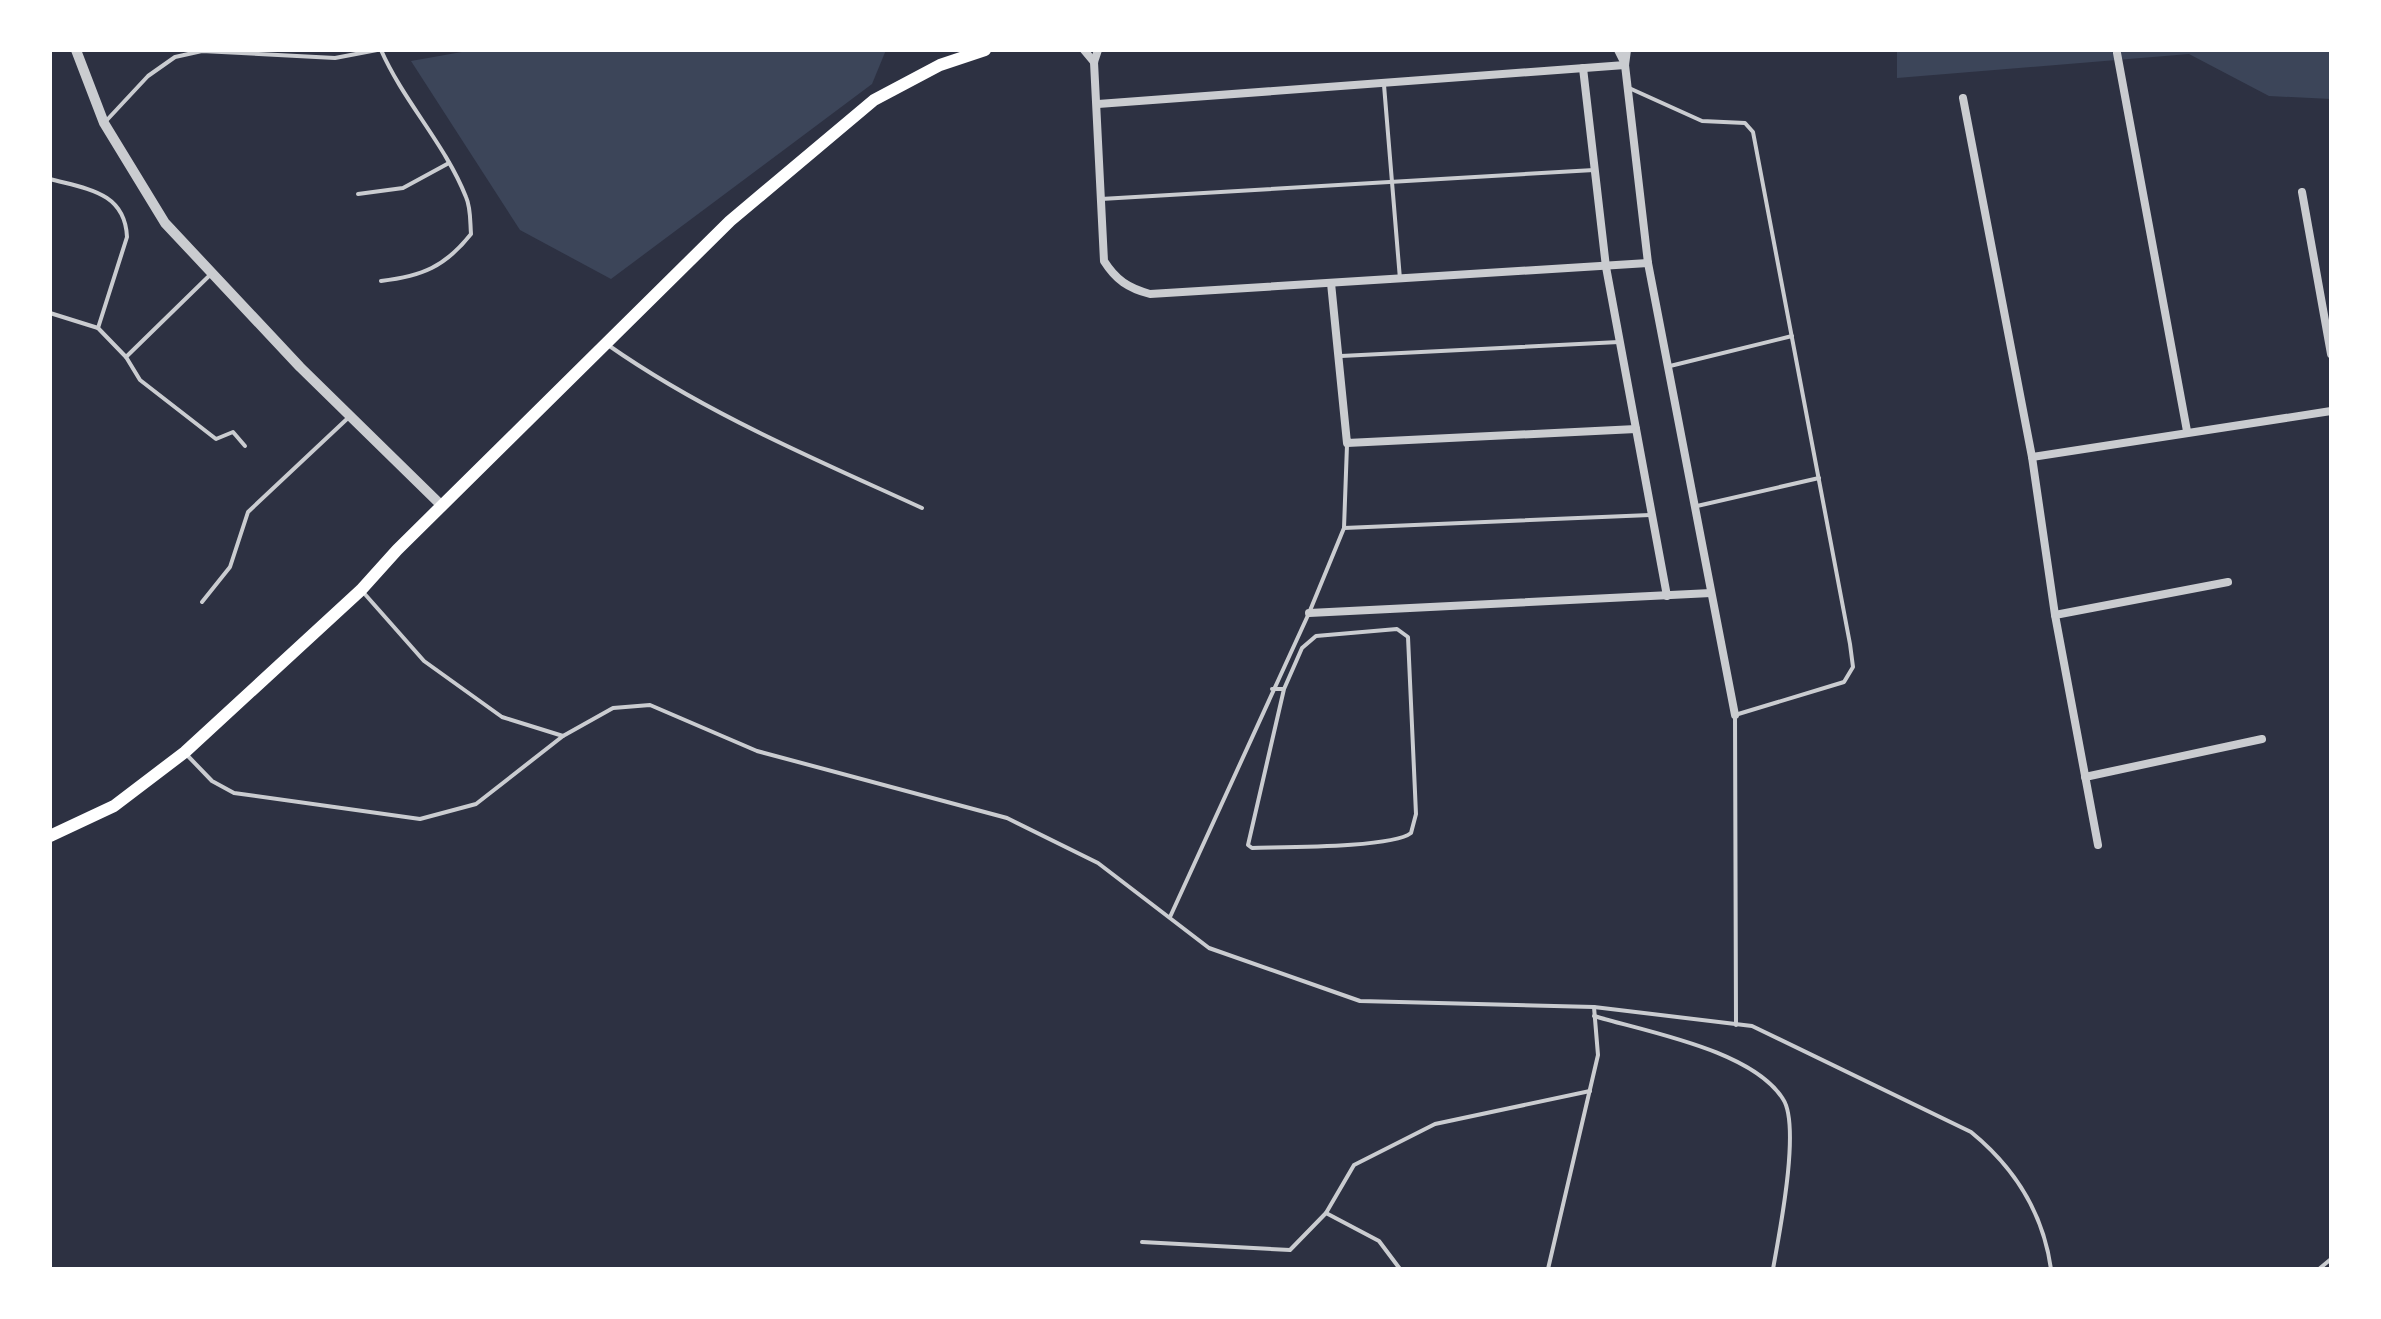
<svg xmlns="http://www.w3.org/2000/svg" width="2381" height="1319" font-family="Raleway,sans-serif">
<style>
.green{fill:#3c4559}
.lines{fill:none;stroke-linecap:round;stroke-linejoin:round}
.service{stroke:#caccd0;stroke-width:4}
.minor{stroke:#caccd0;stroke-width:8}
.tertiary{stroke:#caccd0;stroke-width:10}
.secondary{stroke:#fff;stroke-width:12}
</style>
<rect width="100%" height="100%" fill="#2d3142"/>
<g class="green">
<polygon points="473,50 886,50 872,84 611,279 520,230 411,61"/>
<polygon points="1897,50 2331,50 2331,99 2269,96 2189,54 1897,78"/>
</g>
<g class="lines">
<g class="service">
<path d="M381 50C404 102 445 144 466 197 471 208 470 222 471 234 445 267 422 276 381 281"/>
<polyline points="1384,85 1400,279"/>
<polyline points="1629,88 1702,121 1745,123 1753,132 1850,644 1853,667 1844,682 1735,715 1736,1025"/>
<polyline points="106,121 148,76 175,57 202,51 335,58 377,50"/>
<path d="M50 179C87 189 125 192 127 237L98 328"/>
<polyline points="358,194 403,188 449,163"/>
<polyline points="1101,199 1594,170"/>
<polyline points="50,313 98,328 126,357 140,380 216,439 233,432 245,446"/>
<path d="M608 345C705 413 815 459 922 508"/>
<polyline points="1341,356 1619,342"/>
<polyline points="126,357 210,275"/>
<polyline points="1670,366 1792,336"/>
<polyline points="1697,506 1819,478"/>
<polyline points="1344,528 1650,515"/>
<path d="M363 592 424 661 502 717 563 736 613 708 650 705 757 751 1007 818 1098 863 1209 948 1360 1001 1594 1007 1752 1026 1971 1132C2015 1168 2043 1212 2051 1269"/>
<polyline points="202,602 230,567 248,512 348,418"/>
<path d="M1272 689H1284L1248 845 1252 848C1281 847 1392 848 1411 833L1416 814 1408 637 1397 629 1316 636 1302 648 1284 689"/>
<polyline points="186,754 212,781 234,793 420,819 476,804 563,736"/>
<polyline points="1170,917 1309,613 1344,528 1347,445"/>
<path d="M1594 1016C1647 1032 1752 1050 1783 1099 1801 1126 1779 1235 1773 1269"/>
<polyline points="1142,1242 1290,1250 1326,1213"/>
<polyline points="1400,1269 1379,1241 1326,1213 1354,1165 1435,1124 1590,1091"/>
<polyline points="1548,1269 1598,1055 1594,1007"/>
<polyline points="2319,1269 2331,1259"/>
</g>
<g class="minor">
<polyline points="1084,50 1094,62"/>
<path d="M1098 50 1094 62 1104 261C1116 280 1128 288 1150 294L1648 263"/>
<polyline points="1618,50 1625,64"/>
<polyline points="1627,50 1625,65 1648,263 1735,715"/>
<polyline points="2117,53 2187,431"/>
<polyline points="1583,68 1606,267 1667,596"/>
<polyline points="1963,98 2032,457 2055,615 2098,845"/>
<polyline points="1098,104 1625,65"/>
<polyline points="2302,192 2331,354"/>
<polyline points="1331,283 1347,443 1636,429"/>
<polyline points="2032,457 2331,411"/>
<polyline points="1309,613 1711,593"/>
<polyline points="2055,615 2228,582"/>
<polyline points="2085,777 2262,739"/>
</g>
<polyline class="tertiary" points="76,50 104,123 165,223 300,367 441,505"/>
<polyline class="secondary" points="50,836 114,806 185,752 361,590 397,550 730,221 874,100 940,65 985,50"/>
</g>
<rect width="2381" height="1319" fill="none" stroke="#ffffff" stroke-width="104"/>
</svg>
